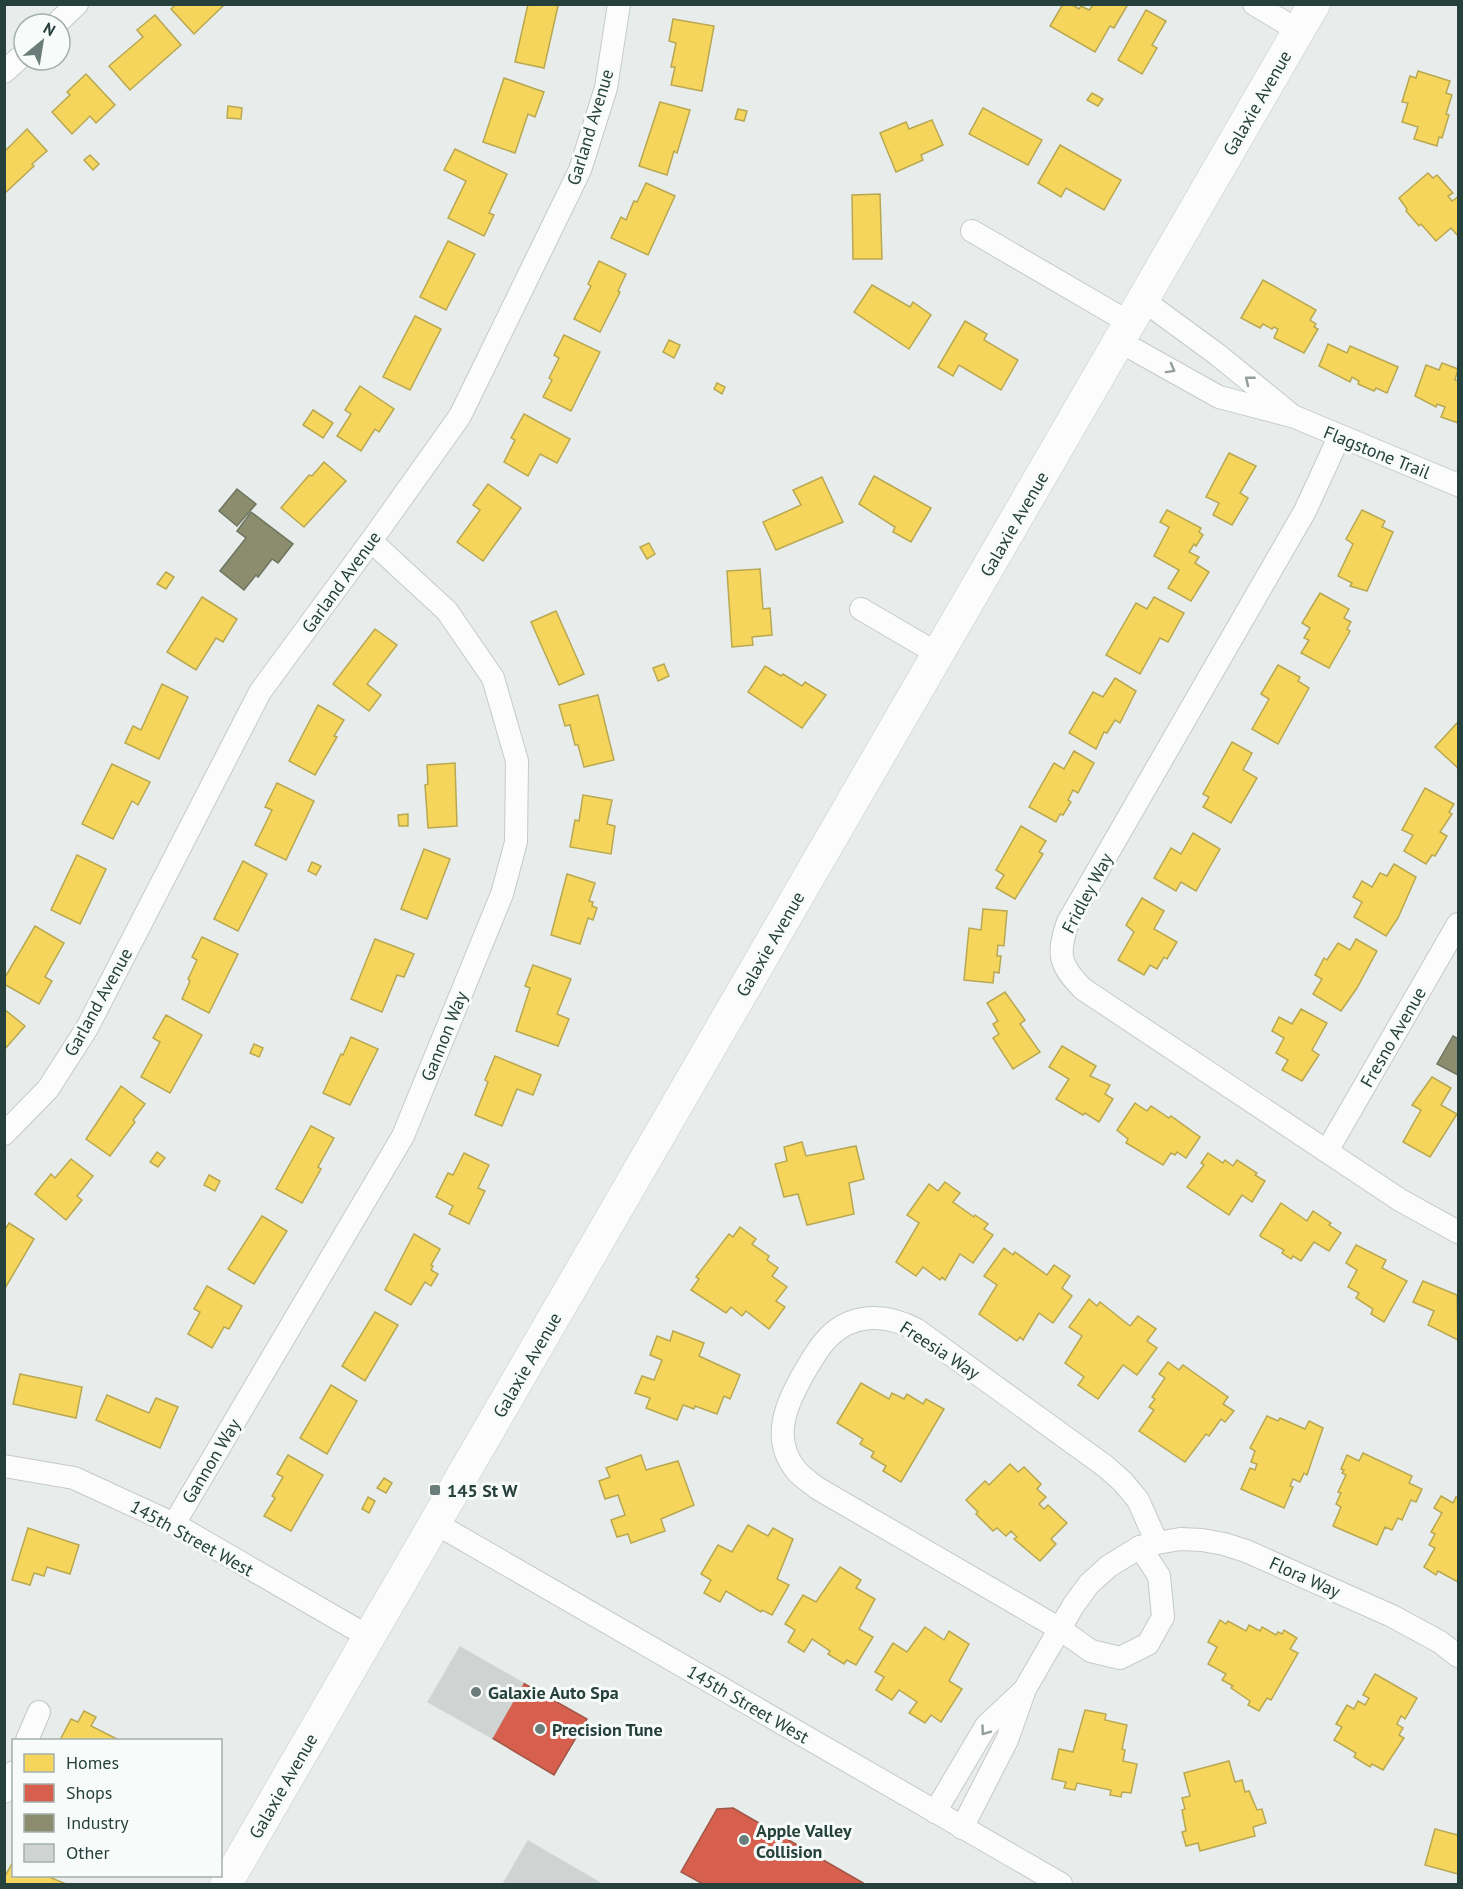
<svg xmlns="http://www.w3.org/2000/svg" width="1463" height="1889" font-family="'PT Sans',sans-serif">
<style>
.homes{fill:#f6d55c;stroke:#b8a852;stroke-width:1.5}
.shops{fill:#d6604d;stroke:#a15648;stroke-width:1.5}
.industry{fill:#8c8c6e;stroke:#6d755f;stroke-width:1.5}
.building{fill:#cfd4d2;stroke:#d1d6d4;stroke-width:1.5}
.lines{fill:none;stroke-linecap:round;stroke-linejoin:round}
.street-casing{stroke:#c5cac8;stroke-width:24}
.secondary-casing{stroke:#c4cac8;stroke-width:33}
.street{stroke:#fcfcfc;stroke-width:22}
.secondary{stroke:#fcfcfc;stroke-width:32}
.oneway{stroke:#919e9c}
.poi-dot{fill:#6a7d79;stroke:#f7fbf9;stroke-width:2}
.labels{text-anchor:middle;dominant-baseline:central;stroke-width:6;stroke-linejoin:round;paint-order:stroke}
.street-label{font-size:18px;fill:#26403b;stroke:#f7fbf9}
.poi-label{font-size:18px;font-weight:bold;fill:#26403b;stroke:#f7fbf9;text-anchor:start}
</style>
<rect width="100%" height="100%" fill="#e8edeb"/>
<g class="homes">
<polygon points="176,4 225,4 194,34 171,9"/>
<polygon points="528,4 549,4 558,6 544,68 515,62"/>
<polygon points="1063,4 1071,4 1079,9 1081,6 1089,10 1094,4 1124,4 1127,6 1114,28 1110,26 1095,52 1050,26"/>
<polygon points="1146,10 1166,21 1152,45 1157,48 1142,74 1118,60"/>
<polygon points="155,15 181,45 130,90 109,66 143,37 137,30"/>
<polygon points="673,19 714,26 702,91 671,85 675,67 671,67 676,43 669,41"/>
<polygon points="1418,71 1450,81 1446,93 1452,95 1446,114 1449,115 1442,138 1439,137 1437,146 1414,139 1418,127 1402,122 1408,103 1402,102 1410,76 1416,78"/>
<polygon points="86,74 115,105 96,123 90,116 72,134 52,112 70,95 67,92"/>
<polygon points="504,78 544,92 535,117 528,114 515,153 483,142"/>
<polygon points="1092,93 1103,99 1098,106 1087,100"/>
<polygon points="660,102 690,110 677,153 674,151 667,175 639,166"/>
<polygon points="228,106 242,108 241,119 227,118"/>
<polygon points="983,108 1042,140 1028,165 969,134"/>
<polygon points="738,109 747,111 744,121 735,119"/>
<polygon points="932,120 943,145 921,155 923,160 896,172 880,133 906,122 909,129"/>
<polygon points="27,129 47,151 32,164 34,166 4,194 4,152"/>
<polygon points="1060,145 1121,180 1104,210 1066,188 1061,197 1038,183"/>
<polygon points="455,149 507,174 489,213 494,215 484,236 448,218 466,181 444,170"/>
<polygon points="90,155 99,164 93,170 84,160"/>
<polygon points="1428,173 1433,178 1437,175 1453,193 1448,196 1452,201 1458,197 1458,236 1451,228 1436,241 1421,224 1419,226 1406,211 1407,209 1399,198"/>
<polygon points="646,183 675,196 648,255 611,238 621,217 626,220 634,201 637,202"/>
<polygon points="880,194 882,259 853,259 852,195"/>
<polygon points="448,241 475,254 446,310 420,297"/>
<polygon points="599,261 626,274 618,291 620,292 600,332 574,319 591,286 588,284"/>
<polygon points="1263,280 1316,310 1310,320 1316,324 1314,327 1318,329 1304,353 1274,338 1278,329 1274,327 1272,329 1263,324 1260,328 1241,318"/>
<polygon points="872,285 910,307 913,302 931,315 909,349 854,312"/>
<polygon points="415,316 441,329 410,390 383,377"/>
<polygon points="965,321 987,334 984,340 1018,360 1001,390 959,365 953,376 938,367"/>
<polygon points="564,335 600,352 571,411 543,397 552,380 549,378 559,358 554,355"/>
<polygon points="669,340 680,345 674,358 663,352"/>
<polygon points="1328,344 1347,353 1350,346 1398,367 1387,393 1376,388 1374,391 1358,384 1359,381 1352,377 1350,382 1319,366"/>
<polygon points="1442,363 1458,369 1455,380 1458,381 1458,423 1441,417 1445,407 1437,404 1436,407 1415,396 1426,365 1439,370"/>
<polygon points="717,383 725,387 722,394 714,389"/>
<polygon points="360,386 394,409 379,432 375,429 361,451 337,436 351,414 345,410"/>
<polygon points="313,410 333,423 323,438 303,425"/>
<polygon points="524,414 570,439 557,463 540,454 528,476 504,462 515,440 511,438"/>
<polygon points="1229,453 1256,466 1240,493 1248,498 1232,525 1213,515 1219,503 1206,497"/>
<polygon points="324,462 346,481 304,527 281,508 309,475 312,476"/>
<polygon points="874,476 931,508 911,542 893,532 895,527 859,504"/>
<polygon points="822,477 843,522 776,550 763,522 801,505 793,490"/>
<polygon points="488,484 521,508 483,561 457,542 480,510 473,505"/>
<polygon points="1167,510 1201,528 1199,532 1203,535 1196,546 1194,544 1189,552 1199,557 1195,563 1209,572 1191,601 1168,588 1179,570 1154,556 1169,527 1160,522"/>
<polygon points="1362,510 1385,521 1382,527 1393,532 1367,591 1350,586 1352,583 1338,576 1353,544 1346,539"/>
<polygon points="649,543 655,554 647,559 640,547"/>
<polygon points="760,569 763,609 770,608 772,635 752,637 753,645 732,647 727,571"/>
<polygon points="166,572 174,577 166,589 157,584"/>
<polygon points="1320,593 1349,609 1344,618 1351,622 1347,629 1350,631 1329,668 1301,653 1309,640 1304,638 1310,628 1302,623"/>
<polygon points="202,597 237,619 223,642 216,638 196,670 167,652"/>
<polygon points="1154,597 1184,613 1168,642 1160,638 1140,674 1106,655 1136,603 1147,609"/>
<polygon points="556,611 584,674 559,685 531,622"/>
<polygon points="375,629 397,645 367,684 381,695 369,711 333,684"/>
<polygon points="664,664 669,676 658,681 653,668"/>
<polygon points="1278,665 1300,677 1298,681 1309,688 1278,744 1252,729 1269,699 1261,694"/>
<polygon points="765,666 781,676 783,674 802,686 805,682 826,695 802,728 748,692"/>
<polygon points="1115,678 1136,691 1120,723 1115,720 1107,733 1104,732 1096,749 1069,733 1093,692 1103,697"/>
<polygon points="162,684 188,697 159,759 125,743 133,726 141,730"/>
<polygon points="598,695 614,760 584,767 578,745 575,745 570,725 565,726 559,705"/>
<polygon points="318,705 344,720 334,736 337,737 315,775 289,761"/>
<polygon points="1458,722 1458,768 1435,747"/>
<polygon points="1232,742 1252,753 1243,770 1257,778 1231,823 1203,807 1209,797 1203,794"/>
<polygon points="1074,751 1094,763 1078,793 1073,790 1068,800 1071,802 1063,815 1060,814 1056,822 1029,807 1054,763 1064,769"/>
<polygon points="455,763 457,826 428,828 425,785 428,784 427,765"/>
<polygon points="112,764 150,782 138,805 132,801 113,839 82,824"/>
<polygon points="277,783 314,801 286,860 255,845 272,810 265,807"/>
<polygon points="1425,788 1454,804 1449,812 1452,814 1440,832 1447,836 1435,856 1432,855 1426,864 1404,851 1413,835 1402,830"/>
<polygon points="583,795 612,800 607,824 615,826 611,854 570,847 575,820 579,821"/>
<polygon points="408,814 408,826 399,826 398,815"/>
<polygon points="1021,826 1046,841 1039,852 1043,854 1015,899 996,888 1004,875 996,870"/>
<polygon points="1193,833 1220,849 1196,891 1181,882 1176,891 1154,878 1171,848 1181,854"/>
<polygon points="424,849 450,859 427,919 401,909"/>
<polygon points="77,855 106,869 80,924 51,910"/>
<polygon points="243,861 267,874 238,931 214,919"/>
<polygon points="312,862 321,866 316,875 308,871"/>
<polygon points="1394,864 1416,877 1398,918 1386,936 1354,917 1362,902 1353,897 1362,881 1372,887 1380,873 1387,876"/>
<polygon points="567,874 595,883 589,901 593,902 592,906 597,908 593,920 588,918 580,944 551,935"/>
<polygon points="1142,898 1164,911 1154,929 1177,942 1167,959 1164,957 1157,969 1150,965 1144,975 1118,960 1134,932 1126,925"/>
<polygon points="983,909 1007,911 1004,946 998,945 997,956 1001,956 999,973 994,972 993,983 964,980 969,928 981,930"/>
<polygon points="35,926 64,943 45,977 52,981 39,1004 4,984 4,979"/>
<polygon points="202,937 238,954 209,1013 182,999 190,981 188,979 197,960 192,957"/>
<polygon points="375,939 414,954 404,977 397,975 382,1012 351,999"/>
<polygon points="1356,939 1377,951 1357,988 1341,1011 1313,994 1322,979 1315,975 1324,958 1327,960 1338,943 1350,950"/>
<polygon points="533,965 571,979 557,1014 569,1019 558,1046 516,1031 530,988 525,986"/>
<polygon points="1005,992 1025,1020 1020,1024 1040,1052 1013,1069 993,1038 999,1034 993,1024 998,1021 987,1003"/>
<polygon points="4,1009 25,1026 4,1050"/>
<polygon points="1301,1009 1327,1023 1312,1050 1319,1055 1302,1081 1282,1070 1288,1060 1276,1053 1284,1038 1272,1031 1279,1017 1292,1024"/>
<polygon points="166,1015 202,1035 170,1093 141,1077 160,1042 153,1038"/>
<polygon points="351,1037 378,1049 350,1105 323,1093 341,1054 343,1055"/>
<polygon points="254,1044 263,1048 259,1057 250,1053"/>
<polygon points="1062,1046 1096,1066 1090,1076 1110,1085 1105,1094 1113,1099 1099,1122 1085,1113 1083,1115 1056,1099 1069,1079 1049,1067"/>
<polygon points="495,1056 541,1075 533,1095 517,1089 502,1126 475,1115 488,1082 485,1080"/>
<polygon points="1432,1077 1451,1088 1441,1105 1457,1114 1430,1157 1403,1142 1421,1110 1412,1105"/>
<polygon points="121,1086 145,1104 133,1120 135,1122 110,1156 86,1139"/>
<polygon points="1135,1103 1147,1111 1151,1106 1169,1118 1171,1116 1200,1137 1186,1158 1177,1152 1175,1155 1171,1153 1163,1165 1126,1143 1128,1139 1117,1130"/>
<polygon points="311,1126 334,1138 318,1167 321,1169 302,1203 276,1189"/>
<polygon points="802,1142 806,1156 856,1146 864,1179 849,1183 854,1214 807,1225 798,1194 784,1197 775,1164 787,1161 784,1147"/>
<polygon points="157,1152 165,1158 158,1167 150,1162"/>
<polygon points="464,1153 489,1165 478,1188 485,1191 469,1224 449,1214 453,1206 436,1197 448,1173 453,1175"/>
<polygon points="1208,1153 1223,1163 1225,1160 1233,1166 1237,1160 1257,1173 1255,1175 1265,1181 1252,1202 1242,1195 1229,1215 1187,1187 1204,1165 1201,1163"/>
<polygon points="71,1159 93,1176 77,1196 82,1200 66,1220 35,1194 51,1174 55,1178"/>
<polygon points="209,1175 220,1181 215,1191 204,1185"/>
<polygon points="945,1182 960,1193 953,1202 974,1217 975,1215 988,1224 984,1229 993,1235 973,1263 960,1254 945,1280 942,1277 940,1280 923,1267 916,1276 896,1262 919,1223 907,1215 929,1184 938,1191"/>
<polygon points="1281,1203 1307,1221 1313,1211 1331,1223 1329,1225 1341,1233 1329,1251 1314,1242 1301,1261 1293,1256 1291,1259 1282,1253 1284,1250 1261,1237 1260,1235"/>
<polygon points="262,1216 287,1231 254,1284 228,1269"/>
<polygon points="9,1223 34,1239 4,1290 4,1231"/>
<polygon points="740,1227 756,1239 752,1244 769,1256 767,1260 778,1268 772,1276 787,1287 776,1301 785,1307 769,1329 746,1311 742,1316 731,1307 726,1313 691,1290 699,1279 696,1277 729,1234 733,1237"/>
<polygon points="414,1234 440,1249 431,1265 433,1266 431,1270 438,1274 431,1286 425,1282 411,1305 385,1290"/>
<polygon points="1356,1245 1386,1260 1382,1268 1407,1281 1384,1322 1371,1314 1373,1309 1356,1298 1359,1293 1348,1287 1357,1270 1346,1263"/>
<polygon points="1004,1248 1013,1255 1015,1252 1047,1275 1054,1265 1070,1276 1062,1288 1072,1296 1053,1323 1039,1313 1023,1340 1020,1337 1017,1341 979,1314 997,1285 984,1276"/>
<polygon points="1423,1281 1457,1295 1458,1340 1428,1325 1434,1311 1413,1302"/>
<polygon points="207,1286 242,1306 229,1329 224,1327 212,1348 188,1334 200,1312 194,1309"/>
<polygon points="1089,1299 1097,1306 1100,1302 1130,1326 1138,1316 1156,1329 1147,1341 1157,1348 1137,1375 1123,1365 1098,1399 1078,1385 1084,1377 1065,1363 1082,1336 1069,1327"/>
<polygon points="375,1312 398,1325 365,1381 342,1366"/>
<polygon points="673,1331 704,1343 699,1356 740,1375 730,1399 724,1396 717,1414 695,1406 694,1409 683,1405 677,1420 646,1408 650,1398 635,1393 642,1376 654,1380 662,1360 650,1355 657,1336 670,1341"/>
<polygon points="1168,1362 1179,1370 1183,1365 1228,1397 1223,1404 1234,1411 1225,1422 1221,1419 1209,1436 1206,1434 1185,1462 1139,1431 1154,1410 1149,1407 1155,1399 1152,1397 1165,1378 1159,1374"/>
<polygon points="20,1374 82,1387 76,1418 13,1404"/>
<polygon points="861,1383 889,1399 892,1393 904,1399 907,1394 923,1404 926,1399 944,1409 901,1482 883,1471 886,1466 871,1457 874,1452 860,1444 863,1439 837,1423"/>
<polygon points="331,1385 357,1401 327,1454 300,1438"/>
<polygon points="107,1395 149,1413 156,1398 178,1407 160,1448 96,1420"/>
<polygon points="1267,1416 1278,1421 1280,1418 1305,1429 1309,1421 1323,1428 1307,1475 1304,1473 1300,1482 1293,1479 1290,1486 1293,1487 1284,1508 1241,1489 1250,1468 1255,1470 1257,1464 1251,1462 1255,1451 1250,1448"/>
<polygon points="1363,1453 1412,1476 1409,1483 1422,1489 1416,1502 1411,1500 1402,1520 1398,1518 1392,1530 1385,1527 1377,1545 1333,1526 1341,1507 1336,1504 1341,1493 1338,1492 1346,1475 1342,1473 1344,1470 1341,1469 1347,1455 1359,1461"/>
<polygon points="288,1455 323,1475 291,1531 264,1516 275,1498 272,1496 283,1477 277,1474"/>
<polygon points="641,1455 646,1470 678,1461 694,1505 661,1519 665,1531 631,1543 628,1534 617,1537 611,1520 625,1515 618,1495 605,1499 599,1481 610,1477 606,1468"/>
<polygon points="1010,1464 1018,1472 1024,1467 1041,1484 1037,1489 1046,1497 1039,1504 1044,1509 1048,1505 1067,1523 1051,1539 1056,1544 1040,1561 1014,1539 1017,1537 1011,1531 1006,1536 997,1528 993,1531 976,1514 978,1512 966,1500 985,1481 989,1485"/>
<polygon points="384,1478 392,1483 386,1493 377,1488"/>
<polygon points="1441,1496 1453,1503 1456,1497 1458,1498 1458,1582 1438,1571 1436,1575 1424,1567 1435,1548 1429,1545 1435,1534 1431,1532 1442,1513 1434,1508"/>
<polygon points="368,1497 375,1501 369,1513 362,1509"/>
<polygon points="748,1525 768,1536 773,1528 793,1539 777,1579 789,1585 772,1615 762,1610 761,1612 726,1591 720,1602 704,1593 711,1580 701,1574 718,1545 732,1552"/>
<polygon points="28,1528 79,1545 70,1574 47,1567 44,1576 34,1573 30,1585 12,1580"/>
<polygon points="840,1567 861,1580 856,1588 875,1599 859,1629 873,1637 856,1665 847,1660 844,1664 828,1654 830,1651 812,1639 804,1652 788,1642 795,1630 785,1624 803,1595 816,1602"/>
<polygon points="1220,1620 1226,1624 1228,1621 1246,1631 1249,1625 1260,1631 1262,1627 1276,1635 1278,1632 1282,1634 1284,1630 1297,1638 1290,1649 1298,1653 1271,1700 1267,1698 1259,1711 1248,1705 1250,1701 1231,1688 1233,1686 1222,1680 1226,1674 1208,1664 1217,1647 1208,1642"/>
<polygon points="925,1627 944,1640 949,1631 969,1644 949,1681 962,1689 941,1722 931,1715 925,1723 909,1713 917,1702 899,1690 892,1700 876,1690 884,1677 875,1672 893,1643 907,1652"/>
<polygon points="1375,1674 1417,1698 1405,1719 1401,1716 1397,1724 1403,1728 1399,1735 1404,1738 1383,1770 1372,1764 1370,1767 1354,1757 1356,1753 1334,1740 1342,1727 1336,1724 1347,1705 1354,1709 1358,1701 1365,1705 1369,1698 1363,1695"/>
<polygon points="1085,1710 1106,1714 1105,1720 1127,1725 1122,1749 1125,1750 1123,1761 1137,1764 1131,1793 1122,1792 1121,1797 1110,1795 1111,1790 1077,1783 1075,1790 1064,1788 1066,1782 1052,1779 1059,1749 1073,1752"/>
<polygon points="84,1711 96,1717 91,1726 119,1740 60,1740 71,1719 78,1722"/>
<polygon points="1229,1761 1235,1782 1242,1780 1245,1792 1249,1791 1257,1810 1262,1809 1266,1823 1253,1827 1255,1836 1200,1851 1198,1843 1186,1846 1182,1832 1186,1831 1182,1810 1185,1809 1182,1798 1190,1796 1184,1773"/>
<polygon points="1435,1829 1458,1835 1458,1874 1425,1865"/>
<polygon points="14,1860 14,1876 47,1876 66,1884 4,1884 4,1878"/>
</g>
<g class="shops">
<polygon points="523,1683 587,1719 554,1775 492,1738"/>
<polygon points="733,1808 865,1884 703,1884 681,1872 717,1809"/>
</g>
<g class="industry">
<polygon points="237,489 256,504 237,526 219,511"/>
<polygon points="251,512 293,544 278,563 272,559 258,577 256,575 244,590 220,571 246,538 237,531"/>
<polygon points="1453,1036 1458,1039 1458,1075 1437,1064"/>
</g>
<g class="building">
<polygon points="460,1647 523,1683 492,1738 428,1702"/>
<polygon points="528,1841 602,1884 503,1884"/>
</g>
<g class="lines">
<g class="street-casing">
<g id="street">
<polyline points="1254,4 1299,31"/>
<polyline points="56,24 77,4"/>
<polyline points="4,72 24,54"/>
<polyline points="972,231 1130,323"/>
<polyline points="1143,300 1218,355 1289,413"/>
<polyline points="1119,341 1219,397 1295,417 1458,485"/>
<path d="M1339 437 1305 511 1068 922C1057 954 1059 965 1083 989L1400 1200 1458 1232"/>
<polyline points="861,609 938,654"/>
<polyline points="4,1134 48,1089 87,1028 260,692 371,541 460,416 580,170 606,88 619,4"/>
<polyline points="1327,1151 1458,924"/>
<polyline points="4,1466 74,1478 174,1524 369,1637"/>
<polyline points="435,1523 1061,1884"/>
<polyline points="174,1524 403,1136 502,894 516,842 517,761 493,678 447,611 371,541"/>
<path d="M1140 1547 1159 1576 1163 1617 1148 1644 1120 1658 1091 1651 1060 1629 817 1488C810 1482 801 1477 796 1470 770 1438 787 1402 805 1371 811 1361 817 1350 825 1341 850 1312 886 1313 917 1330L1105 1466 1123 1482 1138 1500 1157 1543"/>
<polyline points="27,1740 39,1712"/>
<polyline points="4,1792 14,1772"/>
<polyline points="935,1812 986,1726 1022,1692"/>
<polyline points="962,1828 1007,1740 1025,1689 1073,1606 1089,1584 1109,1566 1140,1547 1157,1543 1180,1539 1202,1540 1224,1544 1246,1551 1392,1616 1440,1642 1458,1656"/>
</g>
</g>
<g class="secondary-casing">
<polyline id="secondary" points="226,1884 1314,4"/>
</g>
<use href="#street" class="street"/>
<use href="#secondary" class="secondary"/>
</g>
<defs><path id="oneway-chevron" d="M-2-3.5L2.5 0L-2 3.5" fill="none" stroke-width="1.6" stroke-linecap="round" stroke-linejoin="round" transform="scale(1.5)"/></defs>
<g class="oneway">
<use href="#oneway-chevron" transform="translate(1171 369) rotate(29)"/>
<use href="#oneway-chevron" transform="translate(1249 380) rotate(-141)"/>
<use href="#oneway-chevron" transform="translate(985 1731) rotate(126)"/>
</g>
<g class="poi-dot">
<rect x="429" y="1484" width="12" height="12" rx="3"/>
<circle cx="476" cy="1692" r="6"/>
<circle cx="540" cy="1729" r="6"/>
<circle cx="744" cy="1840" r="6"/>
</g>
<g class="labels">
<g class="street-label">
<text transform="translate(1257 103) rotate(-60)">Galaxie Avenue</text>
<text transform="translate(590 127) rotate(-73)">Garland Avenue</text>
<text transform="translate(1377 452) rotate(22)">Flagstone Trail</text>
<text transform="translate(1014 524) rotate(-60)">Galaxie Avenue</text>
<text transform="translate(341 582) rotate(-54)">Garland Avenue</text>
<text transform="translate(1087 893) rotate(-62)">Fridley Way</text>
<text transform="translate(770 944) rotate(-60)">Galaxie Avenue</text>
<text transform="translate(98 1002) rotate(-61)">Garland Avenue</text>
<text transform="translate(444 1036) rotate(-68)">Gannon Way</text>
<text transform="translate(1393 1037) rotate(-60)">Fresno Avenue</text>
<text transform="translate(940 1350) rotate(33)">Freesia Way</text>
<text transform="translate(527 1365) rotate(-60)">Galaxie Avenue</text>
<text transform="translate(211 1461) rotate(-59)">Gannon Way</text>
<text transform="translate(192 1538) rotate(29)">145th Street West</text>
<text transform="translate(1305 1577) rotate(24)">Flora Way</text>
<text transform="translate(748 1704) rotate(30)">145th Street West</text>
<text transform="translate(283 1786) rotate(-60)">Galaxie Avenue</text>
</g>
<g class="poi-label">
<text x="447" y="1490">145 St W</text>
<text x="488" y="1692">Galaxie Auto Spa</text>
<text x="552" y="1729">Precision Tune</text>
<text x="756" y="1830">Apple Valley<tspan x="756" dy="21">Collision</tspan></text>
</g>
</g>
<rect width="1463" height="1889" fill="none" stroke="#26403b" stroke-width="12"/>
<rect x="12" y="1739" width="210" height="138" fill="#f7fbf9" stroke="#a3b0ad" stroke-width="1.5"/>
<rect x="24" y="1754" width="30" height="18" fill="#f6d55c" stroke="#a3b0ad" stroke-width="1.5"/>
<text x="66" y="1769" font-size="18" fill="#26403b">Homes</text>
<rect x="24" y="1784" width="30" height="18" fill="#d6604d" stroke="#a3b0ad" stroke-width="1.5"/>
<text x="66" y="1799" font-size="18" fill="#26403b">Shops</text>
<rect x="24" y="1814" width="30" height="18" fill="#8c8c6e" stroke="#a3b0ad" stroke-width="1.5"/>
<text x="66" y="1829" font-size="18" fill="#26403b">Industry</text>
<rect x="24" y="1844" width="30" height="18" fill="#cfd4d2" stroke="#a3b0ad" stroke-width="1.5"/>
<text x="66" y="1859" font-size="18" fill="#26403b">Other</text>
<g transform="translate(42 42) rotate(30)"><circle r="28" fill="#f7fbf9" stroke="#a3b0ad" stroke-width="1.5"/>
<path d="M0-4.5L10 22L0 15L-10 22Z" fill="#6a7d79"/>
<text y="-9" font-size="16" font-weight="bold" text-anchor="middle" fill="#26403b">N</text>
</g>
</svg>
